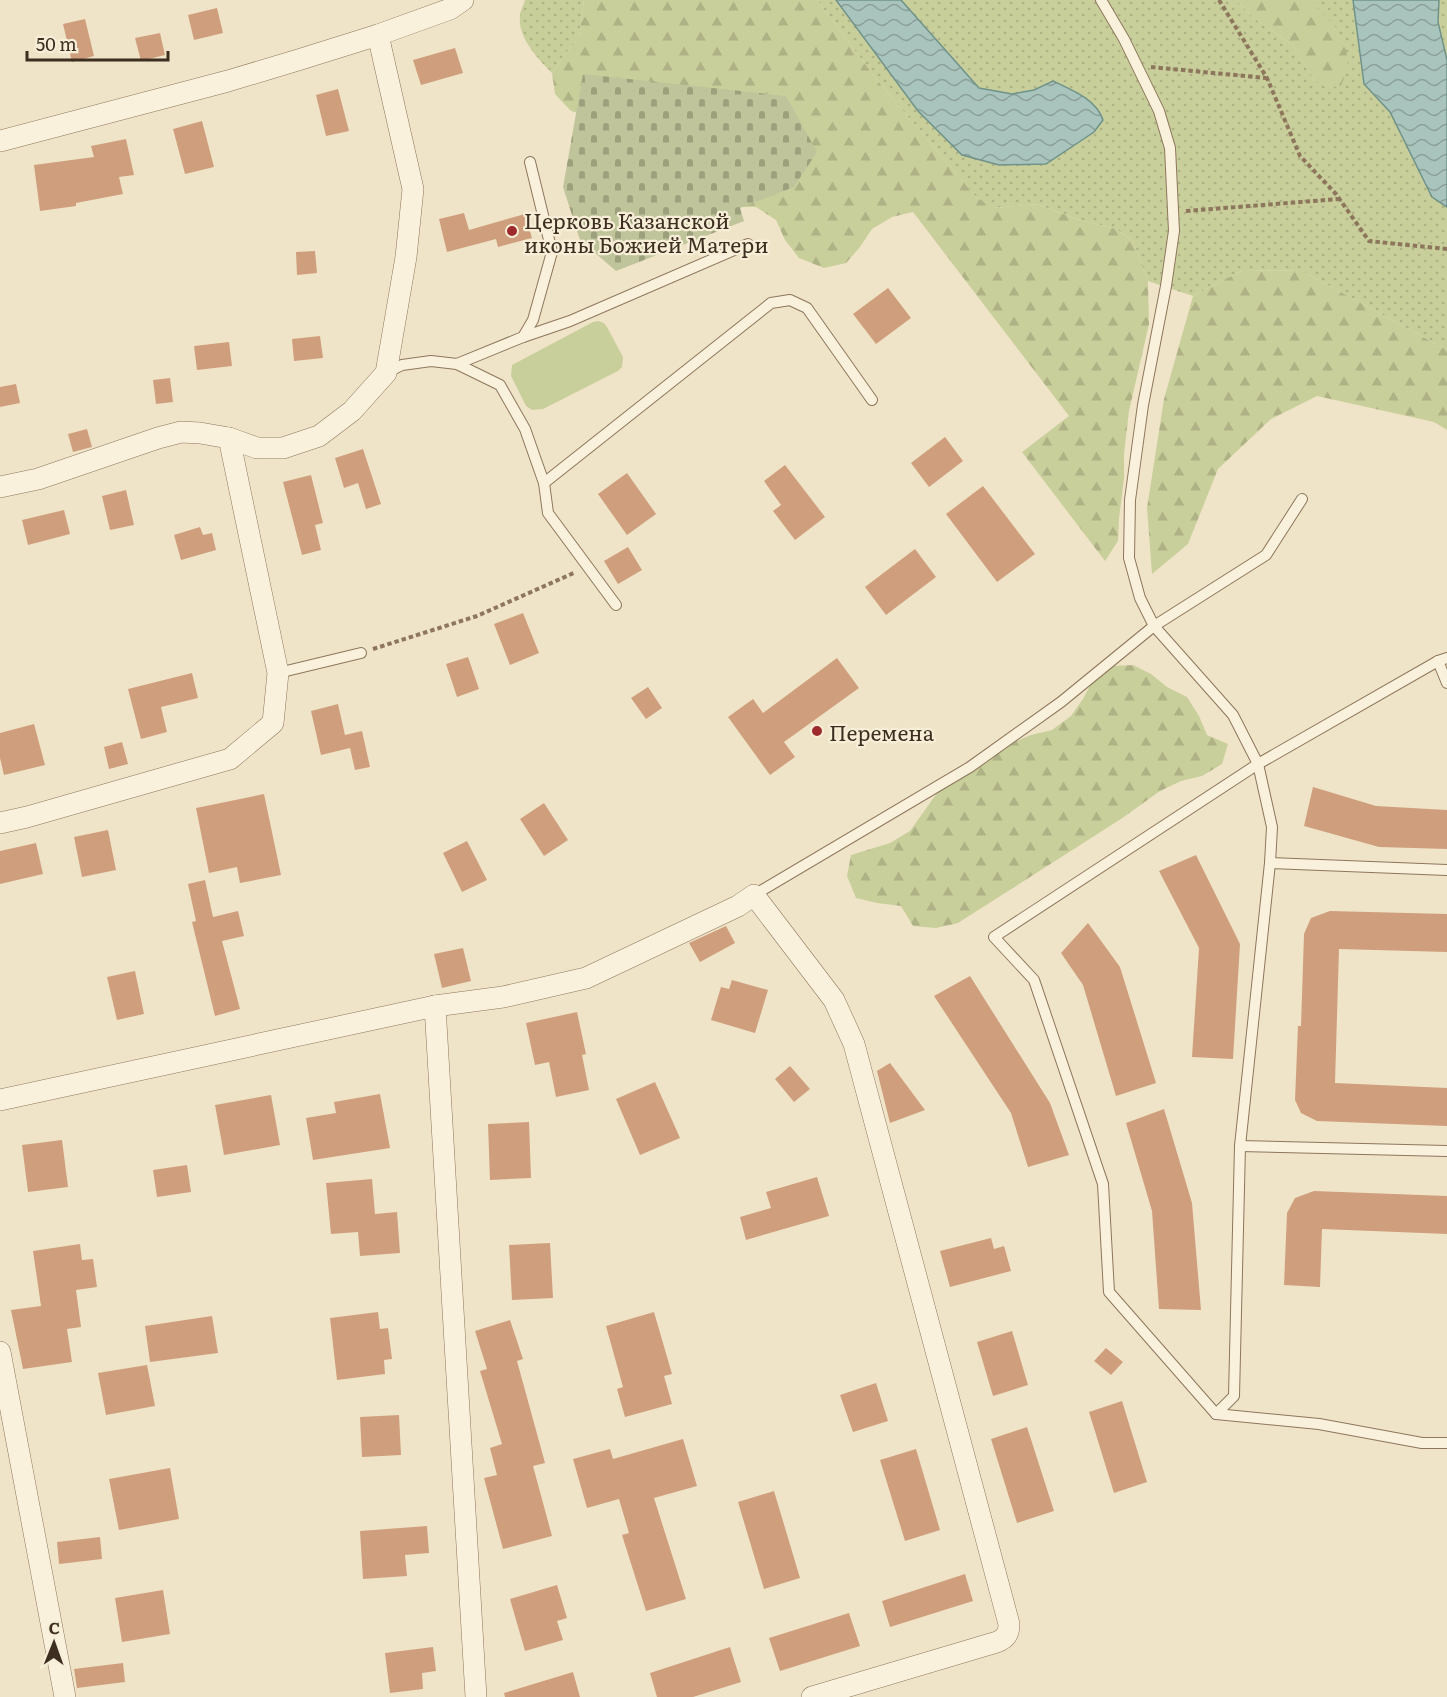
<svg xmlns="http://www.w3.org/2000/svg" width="1447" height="1697" font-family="Literata,serif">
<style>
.grass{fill:url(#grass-dots)}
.forest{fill:url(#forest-firs)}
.cemetery{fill:url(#cemetery-stones)}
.garden{fill:#c9cf9b}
.water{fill:url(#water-waves);stroke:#6f938a;stroke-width:1.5}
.building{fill:#cf9f7d}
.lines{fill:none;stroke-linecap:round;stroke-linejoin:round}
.lane-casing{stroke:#8d765c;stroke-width:12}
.street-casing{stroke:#8d765c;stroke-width:22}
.path{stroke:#8d765c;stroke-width:4;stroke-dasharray:4.5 3;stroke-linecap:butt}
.lane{stroke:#faf1dc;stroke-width:10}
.street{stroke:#faf1dc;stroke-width:21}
.poi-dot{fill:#9e2a2b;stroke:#f7eed8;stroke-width:2}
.labels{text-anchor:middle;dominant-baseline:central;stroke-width:4.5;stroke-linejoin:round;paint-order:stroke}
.poi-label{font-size:21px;fill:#3d2e20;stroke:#f7eed8;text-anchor:start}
</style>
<defs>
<pattern id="grass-dots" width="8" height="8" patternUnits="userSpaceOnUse" patternTransform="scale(1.5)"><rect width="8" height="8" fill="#c9cf9b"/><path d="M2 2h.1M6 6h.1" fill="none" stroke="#aeb285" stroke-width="1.8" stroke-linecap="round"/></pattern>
<pattern id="forest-firs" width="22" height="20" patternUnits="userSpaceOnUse" patternTransform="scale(1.5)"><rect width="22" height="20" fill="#c9cf9b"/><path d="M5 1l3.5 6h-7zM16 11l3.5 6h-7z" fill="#aeb285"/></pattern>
<pattern id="cemetery-stones" width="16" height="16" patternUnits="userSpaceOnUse" patternTransform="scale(1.5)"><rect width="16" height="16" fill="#bfc49a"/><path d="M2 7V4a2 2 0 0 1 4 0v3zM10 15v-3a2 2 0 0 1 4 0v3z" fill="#9ca07d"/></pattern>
<pattern id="water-waves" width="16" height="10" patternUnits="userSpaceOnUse" patternTransform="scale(1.5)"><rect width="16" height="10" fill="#a9c4bc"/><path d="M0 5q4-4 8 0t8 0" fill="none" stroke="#8ba098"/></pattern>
</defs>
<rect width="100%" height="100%" fill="#f0e4c8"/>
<g class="grass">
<path d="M525 0H584L579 38 565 54 552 73C537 58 517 37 520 14 521 9 524 4 525 0Z"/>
<polygon points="817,0 836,0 918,111 962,155 1053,81 1034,90 1012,94 979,88 901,0 1236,0 1254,18 1292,45 1315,81 1318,10 1309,0 1353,0 1364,84 1390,112 1432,197 1447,207 1447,350 1302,271 1243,270 1193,296 1148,281 1133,241 1116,229 1076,219 1037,204 994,208 977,198 877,80"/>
<polygon points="1439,0 1447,0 1447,60 1437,22"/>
</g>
<g class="forest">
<polygon points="584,0 817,0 877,80 977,198 995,208 1037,204 1076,219 1116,229 1133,241 1148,281 1149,324 1129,411 1124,454 1124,478 1119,519 1118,541 1105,561 1022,452 1069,416 913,212 892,217 872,229 860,247 846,263 824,268 799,258 785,240 776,220 756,207 734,207 591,117 571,111 555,94 552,73 565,54 579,38"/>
<polygon points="1236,0 1309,0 1335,26 1346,47 1348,69 1340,88 1315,81 1292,45 1254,18"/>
<polygon points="1243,270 1302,271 1447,350 1447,430 1434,422 1317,396 1271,419 1218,469 1188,544 1152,574 1147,508 1164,399 1193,296"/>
<polygon points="1133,665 1151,674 1167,687 1187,697 1199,716 1207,735 1228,744 1222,764 1202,776 1181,781 1160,791 1121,819 958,923 936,928 913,926 901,906 877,903 856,898 847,876 851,855 890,843 910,831 937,793 1012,743 1031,735 1052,730 1071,716 1083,699 1093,680 1111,666"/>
</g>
<polygon class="cemetery" points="583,74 786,96 817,152 794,187 740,208 744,221 616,271 580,240 563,187"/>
<polygon class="garden" points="598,321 604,323 607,327 623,357 622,367 618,371 543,409 532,410 526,406 511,376 512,365 593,322"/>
<g class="water">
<path d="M836 0H901L979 88 1012 94 1034 90 1053 81C1072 90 1096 99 1103 120L1094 132 1046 164 999 165 962 155 918 111Z"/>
<polygon points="1353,0 1439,0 1438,22 1447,60 1447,207 1432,197 1390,112 1364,84"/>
</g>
<g class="building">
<polygon points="217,8 223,33 194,40 188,15"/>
<polygon points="85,19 94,56 72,62 63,24"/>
<polygon points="160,33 165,55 141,61 135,38"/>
<polygon points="455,48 463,73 421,85 413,60"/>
<polygon points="338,89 349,131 326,136 316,95"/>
<polygon points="202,121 214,167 185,174 173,129"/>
<polygon points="126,139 134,175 119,177 123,194 76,203 76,206 40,211 34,165 94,157 91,146"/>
<polygon points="464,213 469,230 525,214 532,238 498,247 496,239 447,252 439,219"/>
<polygon points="315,251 317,273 297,275 296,252"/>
<polygon points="888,288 911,318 876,344 853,314"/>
<polygon points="320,336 323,358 294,361 292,339"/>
<polygon points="229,342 232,366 197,370 194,346"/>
<polygon points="170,378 173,402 156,404 153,380"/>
<polygon points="16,384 20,403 0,407 0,387"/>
<polygon points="87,429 92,447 73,452 68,434"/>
<polygon points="945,437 963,461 929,487 911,463"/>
<polygon points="363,449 381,504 366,509 358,483 344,488 335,458"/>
<polygon points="785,465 825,517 795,540 773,511 781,505 764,481"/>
<polygon points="627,473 656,514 627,535 598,494"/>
<polygon points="311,475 323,523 315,525 321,550 302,555 283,482"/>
<polygon points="983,486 1035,554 997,582 946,514"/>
<polygon points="126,490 134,525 110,530 102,496"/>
<polygon points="64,510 70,534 28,545 22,520"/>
<polygon points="200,527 203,535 212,533 216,550 181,560 174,535"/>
<polygon points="628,547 642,570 618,584 604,561"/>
<polygon points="915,549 936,577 886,615 865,587"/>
<polygon points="523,613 539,653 510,665 494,624"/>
<polygon points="468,657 479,689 457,697 446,664"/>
<polygon points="837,658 859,688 784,742 795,757 770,775 728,717 753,699 763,713"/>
<polygon points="192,673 198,698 161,707 167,732 141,739 128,689"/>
<polygon points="648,687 662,708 646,719 631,698"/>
<polygon points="338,704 345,735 362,731 370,767 355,770 350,748 321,755 311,711"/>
<polygon points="34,724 45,765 4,775 0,758 0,733"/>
<polygon points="122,742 128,764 109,769 104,747"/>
<polygon points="1313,787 1376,806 1447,810 1447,849 1379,847 1304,826"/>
<polygon points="264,794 281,875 240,883 237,867 209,873 196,808"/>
<polygon points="544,803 568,840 544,856 520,819"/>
<polygon points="108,830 116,870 82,877 74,837"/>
<polygon points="467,841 487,880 462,892 443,853"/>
<polygon points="36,843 43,874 0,884 0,851"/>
<polygon points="1196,855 1240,944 1233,1059 1192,1057 1199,948 1159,871"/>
<polygon points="205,880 213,917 238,911 244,936 222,941 240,1009 215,1016 192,922 196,921 188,884"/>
<polygon points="1330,911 1447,914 1447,952 1339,949 1335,1083 1447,1088 1447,1126 1317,1121 1301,1113 1295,1100 1298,1026 1301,1026 1304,934 1311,918"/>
<polygon points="1088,923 1120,967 1156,1083 1116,1096 1083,985 1061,953"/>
<polygon points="726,926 735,943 700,962 689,943"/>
<polygon points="463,948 471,981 442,988 434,954"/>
<polygon points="135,971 144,1014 117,1020 107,977"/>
<polygon points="970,976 1050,1103 1069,1155 1028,1167 1011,1113 934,996"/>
<polygon points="732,980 768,990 755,1033 711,1020 721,987 729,989"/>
<polygon points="577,1012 586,1054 582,1055 589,1090 556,1097 549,1062 535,1065 526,1023"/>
<polygon points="890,1063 925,1110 890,1123 877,1071"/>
<polygon points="790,1066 810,1089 794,1102 775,1079"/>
<polygon points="655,1082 680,1138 640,1155 616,1099"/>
<polygon points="380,1094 390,1148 313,1160 306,1118 336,1113 334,1102"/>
<polygon points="271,1095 280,1145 224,1155 215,1105"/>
<polygon points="1164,1109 1192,1203 1201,1310 1159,1309 1152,1211 1126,1123"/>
<polygon points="529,1122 531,1178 490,1180 488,1124"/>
<polygon points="62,1140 68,1187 28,1192 22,1145"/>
<polygon points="187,1165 191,1192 157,1197 153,1170"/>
<polygon points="817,1177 829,1216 746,1240 740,1217 771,1208 766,1192"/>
<polygon points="372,1179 375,1214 397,1212 400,1253 360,1256 358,1232 331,1234 326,1183"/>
<polygon points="1314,1191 1447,1196 1447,1234 1322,1229 1320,1287 1284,1285 1287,1213 1295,1198"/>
<polygon points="991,1238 994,1249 1004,1246 1011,1271 950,1287 940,1251"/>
<polygon points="550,1243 553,1298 512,1300 509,1245"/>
<polygon points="80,1244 82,1260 93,1259 97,1287 76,1290 81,1327 67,1329 72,1362 23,1369 11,1310 41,1306 33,1251"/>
<polygon points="378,1312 380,1329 388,1328 392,1359 384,1360 385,1374 337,1380 330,1318"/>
<polygon points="654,1312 672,1374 664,1376 672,1404 625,1417 617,1389 623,1387 606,1326"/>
<polygon points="212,1316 218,1353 150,1362 145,1326"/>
<polygon points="510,1320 523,1359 517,1361 545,1463 533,1466 552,1536 503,1549 484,1478 497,1475 490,1448 502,1444 480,1371 487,1369 475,1331"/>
<polygon points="1012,1331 1028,1385 993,1396 977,1342"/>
<polygon points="1106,1348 1123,1362 1111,1375 1094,1361"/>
<polygon points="147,1365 155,1406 106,1415 98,1373"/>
<polygon points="876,1383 888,1421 853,1432 840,1395"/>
<polygon points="1122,1401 1147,1482 1114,1493 1089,1412"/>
<polygon points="399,1415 401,1455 362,1457 360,1417"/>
<polygon points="1027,1427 1054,1511 1017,1523 991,1439"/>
<polygon points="683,1439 697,1486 654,1498 686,1599 646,1611 622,1535 629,1533 619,1499 587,1508 573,1459 610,1449 613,1459"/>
<polygon points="916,1449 940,1530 905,1541 880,1460"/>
<polygon points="170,1468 179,1519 119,1530 109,1479"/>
<polygon points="774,1491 800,1578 764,1589 738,1502"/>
<polygon points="427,1526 429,1553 405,1555 407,1576 363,1579 360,1531"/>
<polygon points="100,1537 102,1559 59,1564 57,1542"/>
<polygon points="965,1574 973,1601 890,1627 882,1601"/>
<polygon points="557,1585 567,1618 557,1621 563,1640 525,1651 510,1599"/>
<polygon points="163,1590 170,1634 122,1642 115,1598"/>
<polygon points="849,1613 860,1646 780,1671 769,1638"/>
<polygon points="433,1647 436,1671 422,1673 423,1689 390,1693 385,1653"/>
<polygon points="730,1647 741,1682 693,1697 657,1697 650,1673"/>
<polygon points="123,1663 125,1682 77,1688 74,1669"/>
<polygon points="573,1672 580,1697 505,1697 504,1693"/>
</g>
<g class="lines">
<g class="lane-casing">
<g id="lane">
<polyline points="1101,0 1124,39 1159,111 1170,148 1174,231 1166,286 1143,405 1130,500 1129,558 1140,598 1154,626 1233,715 1258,764 1272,827 1270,863 1240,1146 1234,1396 1216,1414"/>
<polyline points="523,337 570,321 748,244"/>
<polyline points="457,364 523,337 533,320 552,252 530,162"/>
<polyline points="386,373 402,365 431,361 457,364 500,385 525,429 544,483 548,513 616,605"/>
<polyline points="544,483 771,303 790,300 807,308 872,400"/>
<polyline points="1447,658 1438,661 1258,764 994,937 1034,980 1103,1184 1109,1292 1216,1414 1319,1424 1422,1443 1447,1443"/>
<polyline points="1438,661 1447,683"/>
<polyline points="278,673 361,653"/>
<polyline points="1270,863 1447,870"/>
<polyline points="754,895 970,767 1061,702 1154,626 1266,555 1302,499"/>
<polyline points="1240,1146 1447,1151"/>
</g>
</g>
<g class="street-casing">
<g id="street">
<polyline points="0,141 228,81 298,60 378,35 450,9 463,0"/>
<polyline points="229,438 257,448 283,448 319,436 352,411 386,373 406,257 413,189 378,35"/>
<polyline points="0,487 38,479 158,438 181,432 200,433 229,438 278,673 273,723 230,759 27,817 0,823"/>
<polyline points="435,1006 476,1697"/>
<path d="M0 1100 435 1006 503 997 586 978 738 906 754 895 834 1000 854 1044 1009 1624C1009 1634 1006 1638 997 1642L812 1697"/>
<polyline points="0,1352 65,1697"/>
</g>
</g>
<g class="path">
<polyline points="1219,0 1267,78 1300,156 1336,194 1369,241 1447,249"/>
<polyline points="1151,67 1266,78"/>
<polyline points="1186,211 1339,199"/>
<polyline points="373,649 477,616 576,572"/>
</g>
<use href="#lane" class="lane"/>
<use href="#street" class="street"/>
</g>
<g class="poi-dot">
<circle cx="512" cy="231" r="6"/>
<circle cx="817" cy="731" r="6"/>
</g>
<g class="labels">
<g class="poi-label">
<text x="524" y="219">Церковь Казанской<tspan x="524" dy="24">иконы Божией Матери</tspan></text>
<text x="829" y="731">Перемена</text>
</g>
</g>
<g transform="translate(54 1643) rotate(1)" stroke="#f7eed8" stroke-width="4.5" paint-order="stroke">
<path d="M0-4.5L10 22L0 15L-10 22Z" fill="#3d2e20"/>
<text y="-9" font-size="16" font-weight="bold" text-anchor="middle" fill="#3d2e20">С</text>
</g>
<path d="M27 51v9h141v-9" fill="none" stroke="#3d2e20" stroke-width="3"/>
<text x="36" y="51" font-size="18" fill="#3d2e20" stroke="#f7eed8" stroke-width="4.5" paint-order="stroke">50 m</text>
</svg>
